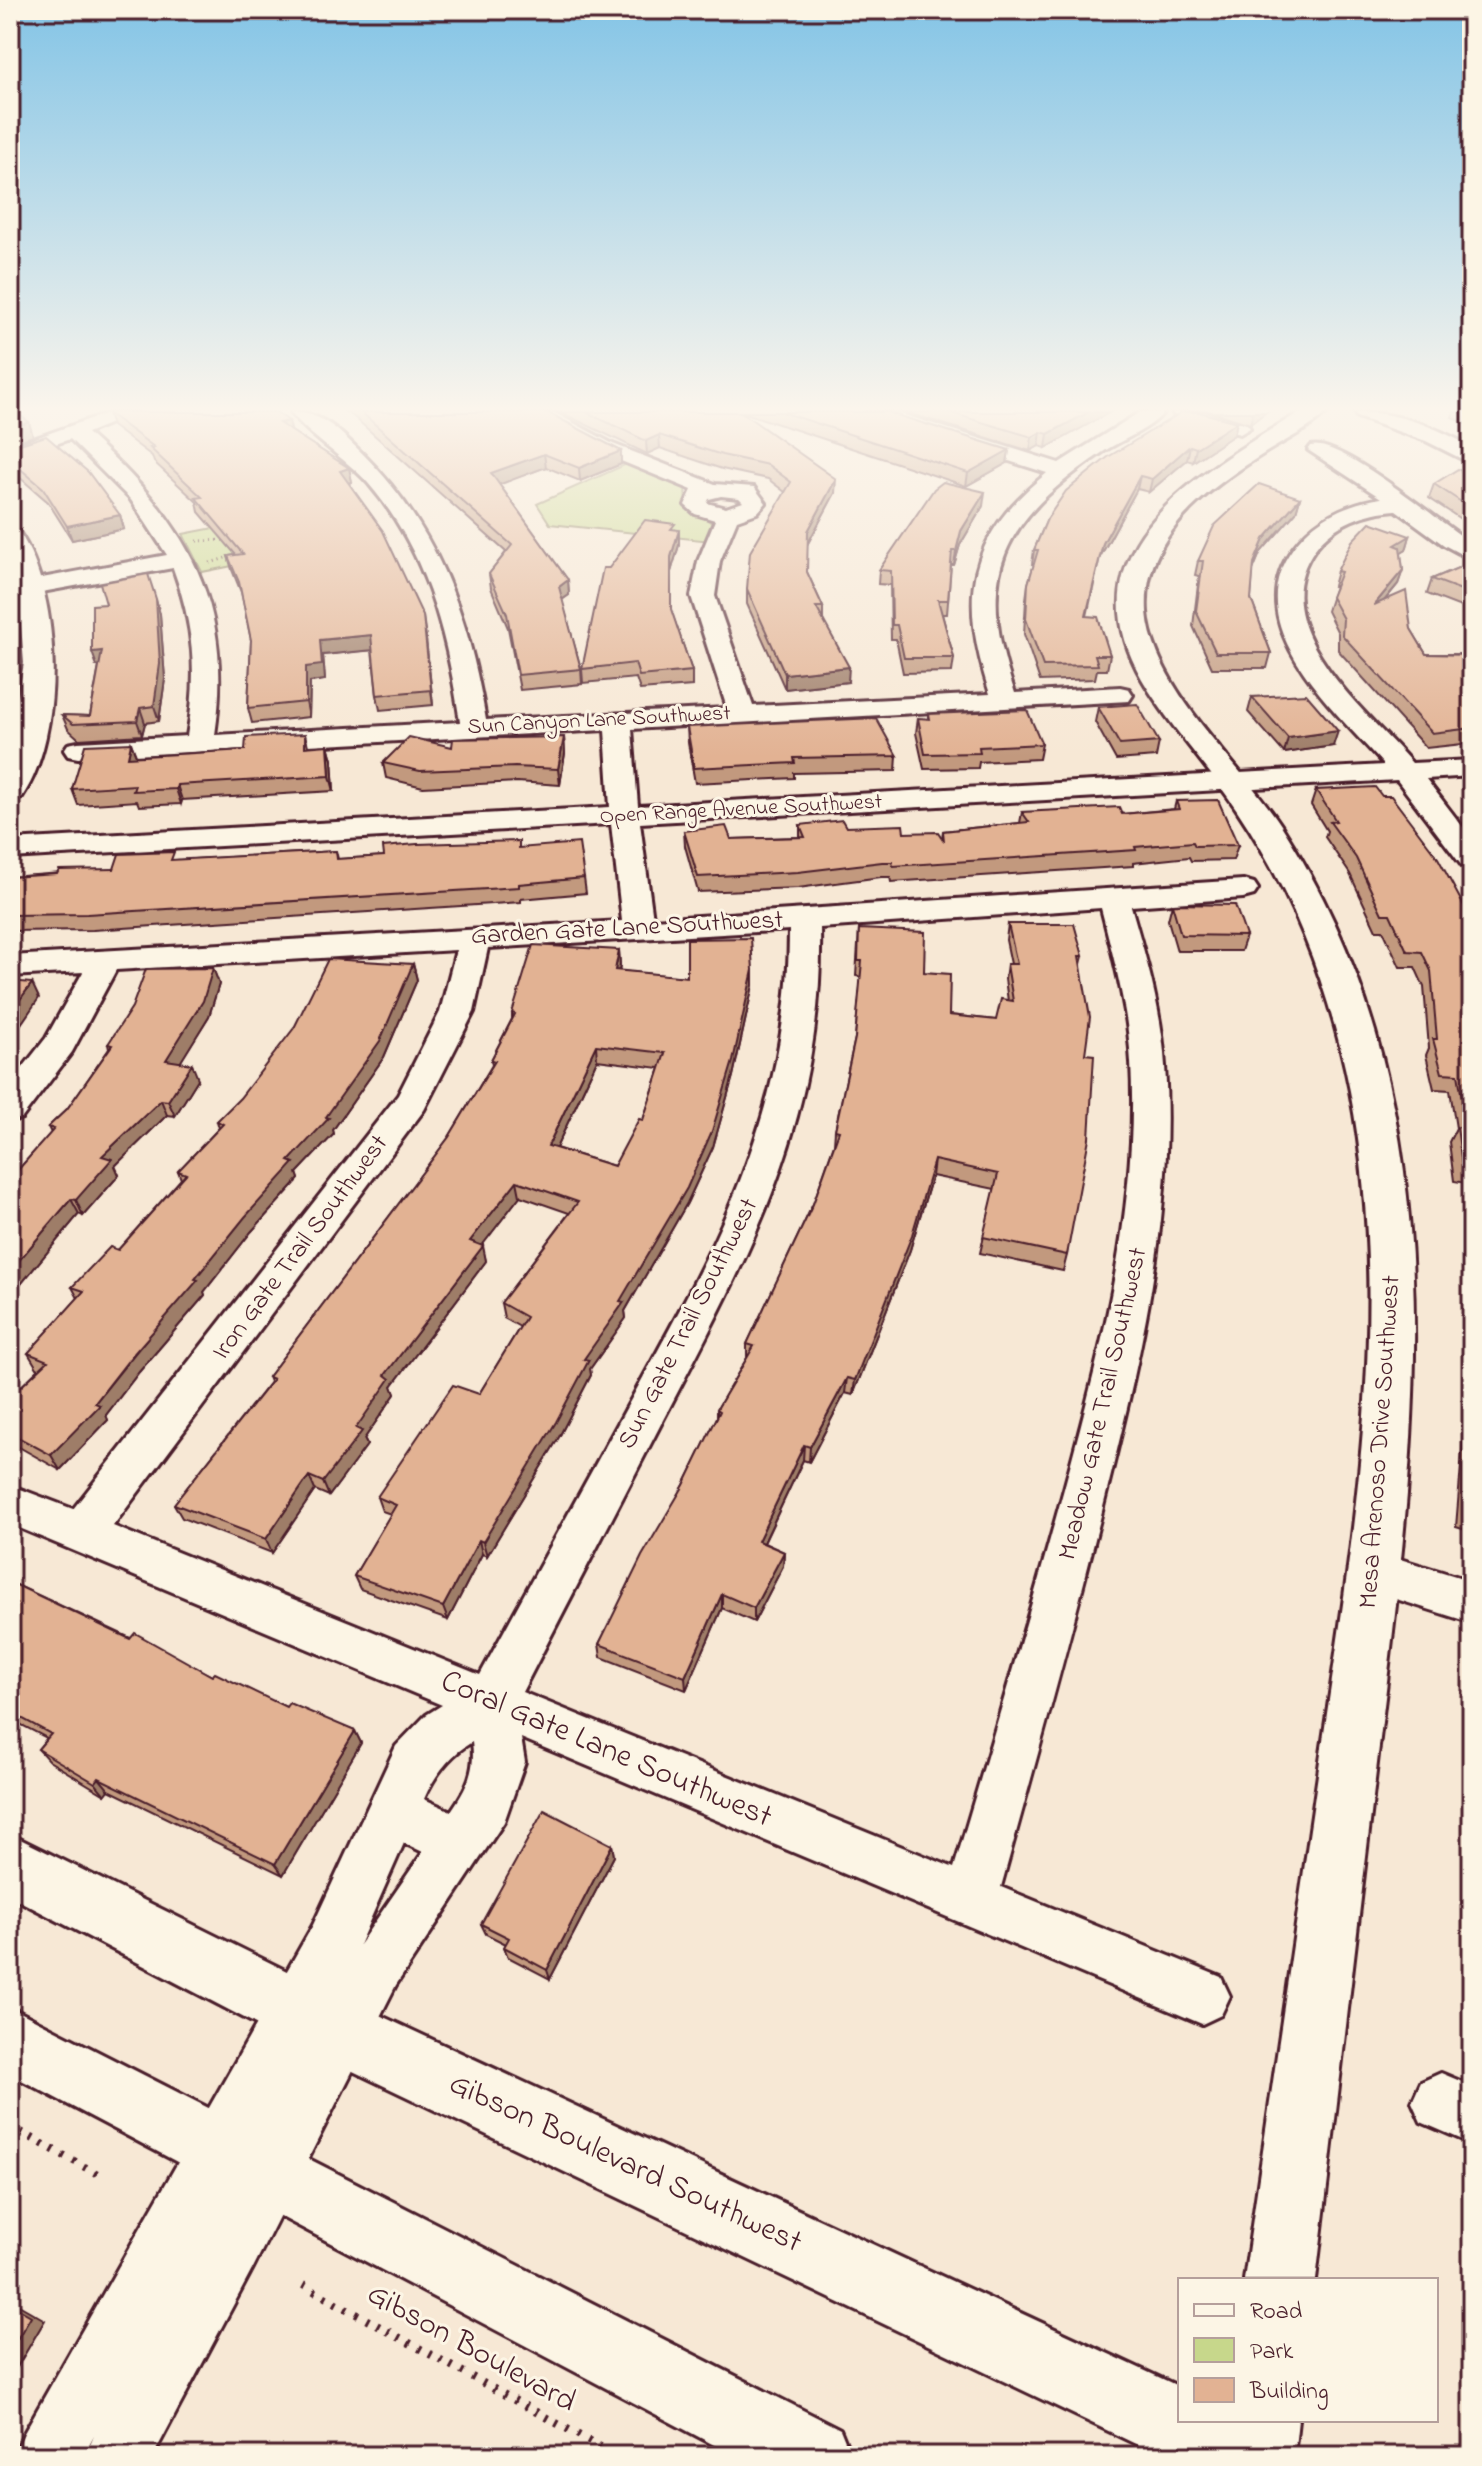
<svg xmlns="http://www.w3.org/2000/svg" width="1482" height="2466" font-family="'Indie Flower',sans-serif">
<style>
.green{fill:#c7d78b;stroke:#887b5b;stroke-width:2}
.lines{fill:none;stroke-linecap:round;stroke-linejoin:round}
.street-casing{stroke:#4a1f2b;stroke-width:6}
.secondary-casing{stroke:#4a1f2b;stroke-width:6}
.path-far1{stroke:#4a1f2b;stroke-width:3;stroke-dasharray:1 4;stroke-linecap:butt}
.path{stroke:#4a1f2b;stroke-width:8;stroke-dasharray:3 9;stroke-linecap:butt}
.street{fill:#fcf5e5;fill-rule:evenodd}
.secondary{fill:#fcf5e5;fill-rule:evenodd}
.wall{fill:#c2997e;stroke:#4a1f2b;stroke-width:2;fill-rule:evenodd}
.shaded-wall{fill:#9e7d67;stroke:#4a1f2b;stroke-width:2}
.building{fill:#e2b293;stroke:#4a1f2b;stroke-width:2;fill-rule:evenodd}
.labels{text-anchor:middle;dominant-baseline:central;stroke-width:6;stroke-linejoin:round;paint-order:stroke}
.far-street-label{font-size:22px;fill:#4a1f2b;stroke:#fcf5e5}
.street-label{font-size:26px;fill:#4a1f2b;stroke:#fcf5e5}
.near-street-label{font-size:32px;fill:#4a1f2b;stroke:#fcf5e5}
</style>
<rect width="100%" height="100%" fill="#f7e8d5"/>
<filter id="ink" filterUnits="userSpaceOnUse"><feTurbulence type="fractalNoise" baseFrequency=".0125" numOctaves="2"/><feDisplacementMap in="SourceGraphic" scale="16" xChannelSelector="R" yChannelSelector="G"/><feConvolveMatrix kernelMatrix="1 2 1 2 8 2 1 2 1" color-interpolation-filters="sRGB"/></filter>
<g filter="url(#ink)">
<g class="green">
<polygon points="629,463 685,485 686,507 717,526 711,541 550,524 537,504"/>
<polygon points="280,515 302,552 202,572 183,534"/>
</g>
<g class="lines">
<g class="street-casing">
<g id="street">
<path d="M110 412H138L87 433C185 520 235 600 215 735L460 722C447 635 427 551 368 483 346 458 309 437 291 412 323 412 340 432 362 453 438 528 469 617 486 720L727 708 691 596 698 561 715 520 695 514 685 505 692 490 599 452 528 412H553L613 444 715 484 754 487 766 503 757 513 737 520 720 561 715 596 753 706 990 694C959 598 965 539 1047 473L868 416 865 412H895L1059 463 1140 412H1164C1151 429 1121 440 1103 452 1001 521 974 574 1015 693L1120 687 1129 689 1133 695 1129 701 632 729 638 806 1384 765C1335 710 1236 625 1293 548 1315 518 1345 504 1381 498L1308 450 1311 446C1341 438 1441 524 1472 543V560L1444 545 1396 510C1367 512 1334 523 1315 549 1260 626 1365 709 1412 763L1472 760V776L1426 779 1472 839V869L1462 866 1397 780 640 823 653 919 1243 880 1254 883 1258 889 1254 895 1243 898 1131 906C1146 958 1162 1011 1165 1066 1175 1212 1141 1354 1106 1495 1074 1626 1037 1757 1001 1887L1221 1977 1230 1996 1221 2015 1202 2024 521 1738 525 1762 504 1822 396 1985 253 2268 153 2456H85L94 2435 83 2456H14L24 2433 313 1925 396 1746 426 1715 442 1705 10 1524V1485L73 1509 398 1095 440 1012 456 950 116 970 72 1052 22 1118 10 1121V1084L46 1038 83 972 10 976V956L622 921 611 824 10 858V840L610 807 605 730 78 758 68 756 64 750 68 744 78 742 187 736C198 675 194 626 173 568L31 594 19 587 31 580 167 555 131 500 70 439 10 460V447ZM721 496 739 498 743 502 726 508 707 503 709 499ZM1101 908C1114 959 1128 1010 1131 1062 1139 1206 1102 1347 1065 1485 1030 1613 992 1740 954 1868L522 1692C569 1601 617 1509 664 1418 750 1254 824 1119 820 928ZM789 930C789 1116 715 1247 628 1405 579 1495 529 1585 480 1675L113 1526 424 1110 474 1012 488 948ZM472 1742C476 1770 467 1788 451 1811L424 1799C434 1776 450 1755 472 1742ZM404 1843 423 1852 359 1945Z"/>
<polygon points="1172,412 1204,412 1247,424 1250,428 1240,434 1175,416"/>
<polygon points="1374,1551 1472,1581 1472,1623 1358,1587 1351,1572 1358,1557"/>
<polygon points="1441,2073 1472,2086 1472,2144 1421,2122 1412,2102 1421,2082"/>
</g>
</g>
<g class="secondary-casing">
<g id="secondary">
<path d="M1300 412H1327C1311 428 1288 439 1268 451 1210 487 1142 535 1147 612 1153 688 1240 763 1281 825 1327 897 1361 974 1382 1057 1441 1286 1406 1524 1378 1755 1357 1930 1337 2105 1316 2280H1244C1270 2102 1296 1925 1322 1747 1354 1531 1392 1308 1350 1091 1330 990 1294 895 1237 810 1207 765 1169 726 1142 679 1065 544 1204 471 1300 412Z"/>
<path d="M1354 412C1399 412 1433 426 1472 447V464L1426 441 1357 417Z"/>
<path d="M10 530 19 532C62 595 65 734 22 797L10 800V743L24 663 19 599 10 567Z"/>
<polygon points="10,1834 319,1987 1180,2387 1180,2420 1298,2420 1294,2456 1161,2456 273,2033 10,1896"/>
<polygon points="10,2007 840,2429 851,2456 735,2456 10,2074"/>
</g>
</g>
<g class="path-far1">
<polyline points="197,541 227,540"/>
<polyline points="210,563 235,555"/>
</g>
<g class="path">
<polyline points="10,2126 103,2177"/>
<polyline points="303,2285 617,2456"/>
</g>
<use href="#street" class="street"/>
<use href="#secondary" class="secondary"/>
</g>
<g class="wall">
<polygon points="346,412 547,412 621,451 621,464 580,481 546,467 499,484 568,580 569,595 562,600 581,669 582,684 520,690 508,628 491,588 489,574 506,552 354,417"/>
<polygon points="560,412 741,412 835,493 807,545 807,572 823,607 823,620 848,682 785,689 747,604 747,589 785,492 768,479 722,469 660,448 647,454"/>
<polygon points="742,412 887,412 1009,450 1007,463 966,486"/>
<polygon points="905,412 1110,412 1046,448 1039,446 1030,451"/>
<polygon points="1213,412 1266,412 1250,424"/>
<polygon points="1454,412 1472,412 1472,427 1452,417"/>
<polygon points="108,413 291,431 349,468 352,482 348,483 425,630 433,705 380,710 377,695 372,650 323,655 325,680 310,682 309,717 252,723 248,708 251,640 241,592 232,570 228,556 236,555 199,512 197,502 154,462 152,456 112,426"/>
<polygon points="1237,422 1234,435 1193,462 1187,460 1149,492 1137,489 1100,557 1087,616 1110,655 1107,670 1097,670 1095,679 1040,681 1024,634 1026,599 1028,584 1034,564 1032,564 1034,550 1047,519"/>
<polygon points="10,447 120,515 124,529 72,540 48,502 10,469"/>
<polygon points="1472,478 1472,523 1468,524 1429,498 1434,484"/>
<polygon points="1300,498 1296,512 1260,553 1253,570 1251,599 1271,653 1267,668 1212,668 1193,626 1199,576 1195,575 1198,561"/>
<polygon points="983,506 960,545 954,565 951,565 947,614 942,614 954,658 952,672 903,673 896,639 891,639 890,585 878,584 879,570"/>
<polygon points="675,530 679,545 671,572 671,610 692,671 692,686 640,690 636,678 583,683 582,669 609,568"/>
<polygon points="1410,536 1406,550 1401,553 1403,570 1398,584 1385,600 1411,629 1426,654 1463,654 1466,609 1427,594 1432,579 1472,562 1472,743 1426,748 1338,650 1338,633 1327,611 1335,586 1333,586 1337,571"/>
<polygon points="160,614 165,679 159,721 145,723 142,735 79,739 68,729 62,715 90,716 99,666 97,666"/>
<polygon points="1252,697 1333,746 1284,753 1248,712"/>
<polygon points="1098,707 1159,742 1156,757 1116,760 1095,722"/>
<polygon points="929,714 1042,744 1039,759 979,762 978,768 924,769 916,733 918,718 929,719"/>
<polygon points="687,727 897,756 896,771 794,773 794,778 695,783 688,743"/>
<polygon points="305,734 308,746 328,745 332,760 334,791 182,800 181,804 139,806 137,801 78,805 72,789 131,743 136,757 245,750"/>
<polygon points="564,737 565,753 560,785 517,782 423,787 386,778 383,763 452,747"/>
<polygon points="1316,790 1472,921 1472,1237 1472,1184 1454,1181 1449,1142 1456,1128 1450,1090 1434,1089 1426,1055 1429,1048 1424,987 1415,967 1400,967 1383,930 1376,930 1350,874 1325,837 1327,831 1311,805"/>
<polygon points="1176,801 1238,845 1233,860 1191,861 1189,857 1133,863 1133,866 891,882 890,877 881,877 798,888 698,892 685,846 684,831 731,839 800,837 800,825 846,827 942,838 943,831 1020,823 1022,812 1122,814 1174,809"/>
<polygon points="520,848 584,878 586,893 521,899 521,902 93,930 10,931 10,877 114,869 176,860 336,851 338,859"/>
<polygon points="1172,904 1246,936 1241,951 1177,951 1168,920"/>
<polygon points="1008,924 1083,956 1081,964 1085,1054 1067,1255 1063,1271 980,1253 995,1189 932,1176 910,1250 853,1395 845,1393 809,1462 803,1460 764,1543 784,1552 783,1566 754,1622 722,1608 686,1690 601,1657 599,1644 684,1485 717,1418 717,1409 747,1358 747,1344 813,1204 834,1144 835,1130 855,1038 861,977 856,976 859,929 924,972 949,1015 996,1020 1008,1001 1005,979 1007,964 1011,964 1006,940"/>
<path d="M619 950 620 965 619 971 687 977 753 970V985L733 1076 713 1147 687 1203 625 1311 626 1318 590 1369 591 1375 559 1437 487 1556 482 1554 448 1620 360 1589 354 1576 391 1514 382 1511 377 1497 479 1394 520 1327 504 1318 501 1303 569 1213 520 1196 482 1245 486 1261 392 1386 395 1394 364 1439 367 1445 329 1496 315 1490 272 1553 182 1518 174 1504 270 1382 268 1377 449 1137 492 1065 491 1060 512 1019V1013ZM597 1060 660 1068 643 1120 614 1166 556 1148Z"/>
<polygon points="413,964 417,980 384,1057 333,1130 334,1134 297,1173 299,1179 251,1232 204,1292 205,1295 139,1372 106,1415 108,1420 60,1470 10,1442 10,1397 39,1369 37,1368 28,1353 78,1298 72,1287 118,1250 181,1179 178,1171 219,1128 217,1121"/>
<polygon points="213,968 219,984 209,1016 180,1062 198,1079 175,1116 167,1115 115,1166 119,1175 83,1216 79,1214 11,1296 15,1303 10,1308 10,1179 51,1133 48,1127 67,1109 109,1049 108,1044"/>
<polygon points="1472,1407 1472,1532 1456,1527 1465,1417"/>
<polygon points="10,1582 212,1676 286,1707 355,1731 361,1743 283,1875 109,1790 105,1795 49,1761 38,1749 47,1738 10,1719"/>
<polygon points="612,1845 614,1856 550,1979 508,1957 504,1947 506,1944 486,1934 481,1924"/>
</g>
<g class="shaded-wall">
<polygon points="1089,412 1110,412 1046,448 1048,434"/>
<polygon points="1253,412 1266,412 1250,424"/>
<polygon points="289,421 292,434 279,423"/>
<polygon points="29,422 33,436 10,444 10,429"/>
<polygon points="1237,422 1234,435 1193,462 1196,448"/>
<polygon points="1041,432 1039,446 1030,451 1032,437"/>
<polygon points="659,435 660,448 647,454 646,441"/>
<polygon points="1190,446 1187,460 1149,492 1152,479"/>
<polygon points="1009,450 1007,463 966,486 968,473"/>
<polygon points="621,451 621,464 580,481 579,468"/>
<polygon points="544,454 546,467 493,487 491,473"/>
<polygon points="349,468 352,482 343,484 340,471"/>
<polygon points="1140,476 1137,489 1100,557 1103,543"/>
<polygon points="836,479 835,493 807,545 808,531"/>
<polygon points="985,492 983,506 960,545 954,565 956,551 961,531"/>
<polygon points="1300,498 1296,512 1260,553 1250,577 1254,563 1264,539"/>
<polygon points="1472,513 1472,523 1468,524"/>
<polygon points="120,515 124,529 72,540 67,526"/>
<polygon points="679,530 679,545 671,572 671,557"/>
<polygon points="1410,536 1406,550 1390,560 1395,545"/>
<polygon points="1403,570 1398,584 1369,619 1374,605"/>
<polygon points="568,580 569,595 560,601 559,587"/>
<polygon points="156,599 160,614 165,679 159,721 154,706"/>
<polygon points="423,616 425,630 433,705 431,690"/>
<polygon points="371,635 374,650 323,655 325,680 310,682 309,717 306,702 306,667 320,640"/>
<polygon points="102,651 107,665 97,666 92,652"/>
<polygon points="849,667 848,682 785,689 785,674"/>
<polygon points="140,708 145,723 142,735 137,721"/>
<polygon points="1338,731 1333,746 1284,753 1288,738"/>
<polygon points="564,737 565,753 560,785 558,769"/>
<polygon points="131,743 137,758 128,757"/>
<polygon points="328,745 332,760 334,791 330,776"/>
<polygon points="177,785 182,800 181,804 176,789"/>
<polygon points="619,950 620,965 616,986 615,970"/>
<polygon points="413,964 417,980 384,1057 333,1130 334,1134 297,1173 299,1179 251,1232 204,1292 205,1295 139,1372 106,1415 108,1420 60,1470 51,1455 95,1403 289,1161 326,1117"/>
<polygon points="213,968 219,984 209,1016 172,1076 166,1060"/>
<polygon points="753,970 753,985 733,1076 713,1147 687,1203 625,1311 626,1318 590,1369 591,1375 559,1437 487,1556 483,1542 584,1359 620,1301"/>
<polygon points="32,983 39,998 10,1040 10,1013"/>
<polygon points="596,1045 597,1060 550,1161 548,1146"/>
<polygon points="192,1064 198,1079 175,1116 168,1101"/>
<polygon points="161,1100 167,1115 115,1166 119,1175 83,1216 76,1200 102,1156"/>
<polygon points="934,1160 932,1176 910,1250 853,1395 855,1380"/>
<polygon points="517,1181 520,1196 474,1256 470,1241"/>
<polygon points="71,1199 79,1214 11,1296 15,1303 10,1308 10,1271"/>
<polygon points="483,1246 486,1261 392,1386 395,1394 364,1439 367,1445 329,1496 323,1482 385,1375"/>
<polygon points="847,1378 845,1393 809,1462 810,1447"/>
<polygon points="804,1445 803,1460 758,1555 758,1541"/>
<polygon points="309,1476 315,1490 272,1553 266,1539"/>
<polygon points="479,1540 482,1554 448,1620 443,1607"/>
<polygon points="784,1552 783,1566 754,1622 754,1608"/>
<polygon points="722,1594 722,1608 686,1690 685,1677"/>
<polygon points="355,1731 361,1743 283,1875 275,1864"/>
<polygon points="99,1778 109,1790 105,1795 95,1783"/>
<polygon points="612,1845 614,1856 550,1979 547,1970"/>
<polygon points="10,2300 45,2320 10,2379"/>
</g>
<g class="building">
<polygon points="10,412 16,412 29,422 10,429"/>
<polygon points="111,412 276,412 289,421 279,423 349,468 340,471 383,531 423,616 431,690 377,695 371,635 320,640 322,665 306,667 306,702 248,708 251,640 239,582 228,556 243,554 196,498 202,497 150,448 154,447 108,413"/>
<polygon points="361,412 547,412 621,451 579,468 544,454 491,473 568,580 559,587 581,669 518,675 507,614 489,574 512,545"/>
<polygon points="586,412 741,412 836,479 808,531 807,572 823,607 816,607 849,667 785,674 747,589 750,552 791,482 768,465 722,455 659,435 646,441"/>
<polygon points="782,412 887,412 1009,450 968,473"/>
<polygon points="948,412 1089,412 1048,434 1041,432 1032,437"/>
<polygon points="1182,412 1199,412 1237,422 1196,448 1190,446 1152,479 1140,476 1103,543 1086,616 1098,617 1110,655 1095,655 1098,665 1043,666 1026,619 1028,584 1038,550 1034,550 1047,519 1066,491 1108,457"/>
<polygon points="46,436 88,472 120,515 67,526 43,488 10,460 10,447"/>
<polygon points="1458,469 1472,478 1472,509 1434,484"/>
<polygon points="943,482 985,492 961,531 956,551 952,551 948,600 938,600 954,658 904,658 897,625 892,625 891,571 879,570 934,489"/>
<polygon points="1259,484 1300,498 1264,539 1254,563 1251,599 1271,653 1216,653 1196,611 1203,561 1198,561 1214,526"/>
<polygon points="645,520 675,524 671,529 679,530 671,557 671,609 692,671 639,676 635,663 582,669 603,568 609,568"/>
<polygon points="1370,522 1410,536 1395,545 1400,547 1403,570 1374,605 1406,591 1411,629 1426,654 1468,655 1472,594 1432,579 1472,562 1472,728 1432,733 1342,635 1343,619 1331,597 1341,572 1337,571 1352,541"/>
<polygon points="148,574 156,599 160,664 154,706 140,708 137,721 73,724 62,715 90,716 102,651 92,652 92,605 106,604 100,583"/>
<polygon points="1306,694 1338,731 1288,738 1252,697"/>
<polygon points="1137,704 1159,742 1120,745 1098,707"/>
<polygon points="1027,710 1042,744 979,747 980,753 925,754 918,718 930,719 929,714"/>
<polygon points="876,718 897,756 794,758 795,763 694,768 687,727"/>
<polygon points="305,734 305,747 328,745 330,776 177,785 176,789 133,791 135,785 72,789 85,745 131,743 128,757 245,750 246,737"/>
<polygon points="409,737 452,747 453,739 564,737 558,769 515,767 420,771 383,763"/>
<polygon points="1375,787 1382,796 1391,796 1438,858 1472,921 1472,1167 1462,1165 1457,1127 1467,1128 1458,1074 1442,1073 1433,1039 1437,1039 1431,971 1422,952 1407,951 1390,914 1382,914 1356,858 1330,822 1336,821 1316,790"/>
<polygon points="1218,800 1238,845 1195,846 1193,842 1135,847 1136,850 893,866 892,862 882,862 798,872 698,877 684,831 726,826 731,839 805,837 800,825 842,820 846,827 903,825 904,833 938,832 944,841 943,831 1029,822 1022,812 1119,807 1122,814 1179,809 1176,801"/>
<polygon points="519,841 519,848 579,843 584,878 519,884 519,887 87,914 10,915 10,877 57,874 59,870 114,869 119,854 174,852 171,860 336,851 337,859 384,856 383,847 417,844"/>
<polygon points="1172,904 1235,905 1246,936 1181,935"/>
<polygon points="1008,924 1074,924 1083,956 1079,956 1090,1017 1085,1054 1094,1055 1089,1138 1067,1255 983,1237 998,1174 934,1160 912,1235 855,1380 847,1378 810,1447 804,1445 758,1541 784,1552 754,1608 722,1594 685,1677 599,1644 642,1556 684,1485 720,1411 717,1409 754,1346 747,1344 813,1204 839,1131 835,1130 855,1038 862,961 858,961 859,929 925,932 924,972 950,974 949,1015 996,1020 1001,999 1013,1001 1007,964 1017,964"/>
<path d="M751 938 753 970 733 1061 712 1131 687 1188 620 1301 624 1302 584 1359 589 1360 556 1422 483 1542 479 1540 443 1607 354 1576 396 1505 377 1497 453 1385 479 1394 526 1317 501 1303 578 1202 517 1181 470 1241 483 1246 385 1375 390 1379 356 1428 362 1431 323 1482 309 1476 266 1539 174 1504 273 1379 268 1377 449 1137 495 1061 491 1060 515 1014 512 1013 533 945 619 950 615 970 687 977V939ZM596 1045 665 1053 643 1120 639 1119 614 1166 548 1146Z"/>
<polygon points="328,959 413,964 380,1041 326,1117 329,1118 289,1161 294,1163 245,1217 195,1279 198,1280 131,1357 95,1403 100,1405 51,1455 10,1433 10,1397 48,1361 28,1353 84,1291 72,1287 110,1247 118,1250 186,1174 178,1171 223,1124 217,1121 240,1098 294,1028"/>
<polygon points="213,968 203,1001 166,1060 192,1064 168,1101 161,1100 102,1156 112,1159 76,1200 71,1199 10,1271 10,1179 54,1129 48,1127 67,1109 112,1045 108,1044 132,1007 146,969"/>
<polygon points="10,981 32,983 10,1013"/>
<polygon points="1472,1439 1472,1515 1466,1513"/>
<polygon points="10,1582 130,1639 135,1633 212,1676 215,1673 286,1707 289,1703 355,1731 275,1864 99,1778 95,1783 38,1749 51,1734 10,1712"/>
<polygon points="544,1810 612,1845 547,1970 504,1947 509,1938 481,1924"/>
<polygon points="10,2304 31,2316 10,2351"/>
</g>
</g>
<linearGradient id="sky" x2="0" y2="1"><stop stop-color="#83c4e6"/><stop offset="0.54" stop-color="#fbf5ec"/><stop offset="1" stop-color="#fbf5ec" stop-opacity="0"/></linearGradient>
<rect width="1482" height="757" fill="url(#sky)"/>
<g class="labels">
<g class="far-street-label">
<text transform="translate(599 721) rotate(-3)">Sun Canyon Lane Southwest</text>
<text transform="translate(741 810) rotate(-3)">Open Range Avenue Southwest</text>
</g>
<g class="street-label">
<text transform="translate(627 929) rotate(-3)">Garden Gate Lane Southwest</text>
<text transform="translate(301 1248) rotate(-53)">Iron Gate Trail Southwest</text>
<text transform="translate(689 1324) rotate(-63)">Sun Gate Trail Southwest</text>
<text transform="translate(1104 1404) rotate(-77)">Meadow Gate Trail Southwest</text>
<text transform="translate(1381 1442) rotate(-86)">Mesa Arenoso Drive Southwest</text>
</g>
<g class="near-street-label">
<text transform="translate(606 1750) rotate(23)">Coral Gate Lane Southwest</text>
<text transform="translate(625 2164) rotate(25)">Gibson Boulevard Southwest</text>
<text transform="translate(471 2349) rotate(29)">Gibson Boulevard</text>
</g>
</g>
<rect width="1482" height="2466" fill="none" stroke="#fcf5e5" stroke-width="40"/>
<rect x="20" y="20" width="1442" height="2426" fill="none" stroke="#4a1f2b" stroke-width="3" filter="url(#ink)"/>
<rect x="1178" y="2278" width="260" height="144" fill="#fcf5e5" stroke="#b59f9b" stroke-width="2"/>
<rect x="1194" y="2304" width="40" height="12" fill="#fcf5e5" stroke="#b59f9b" stroke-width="2"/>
<text x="1250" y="2318" font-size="24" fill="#4a1f2b">Road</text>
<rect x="1194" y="2338" width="40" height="24" fill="#c7d78b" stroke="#b59f9b" stroke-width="2"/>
<text x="1250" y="2358" font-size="24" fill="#4a1f2b">Park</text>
<rect x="1194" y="2378" width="40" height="24" fill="#e2b293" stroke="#b59f9b" stroke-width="2"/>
<text x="1250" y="2398" font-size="24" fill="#4a1f2b">Building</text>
</svg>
